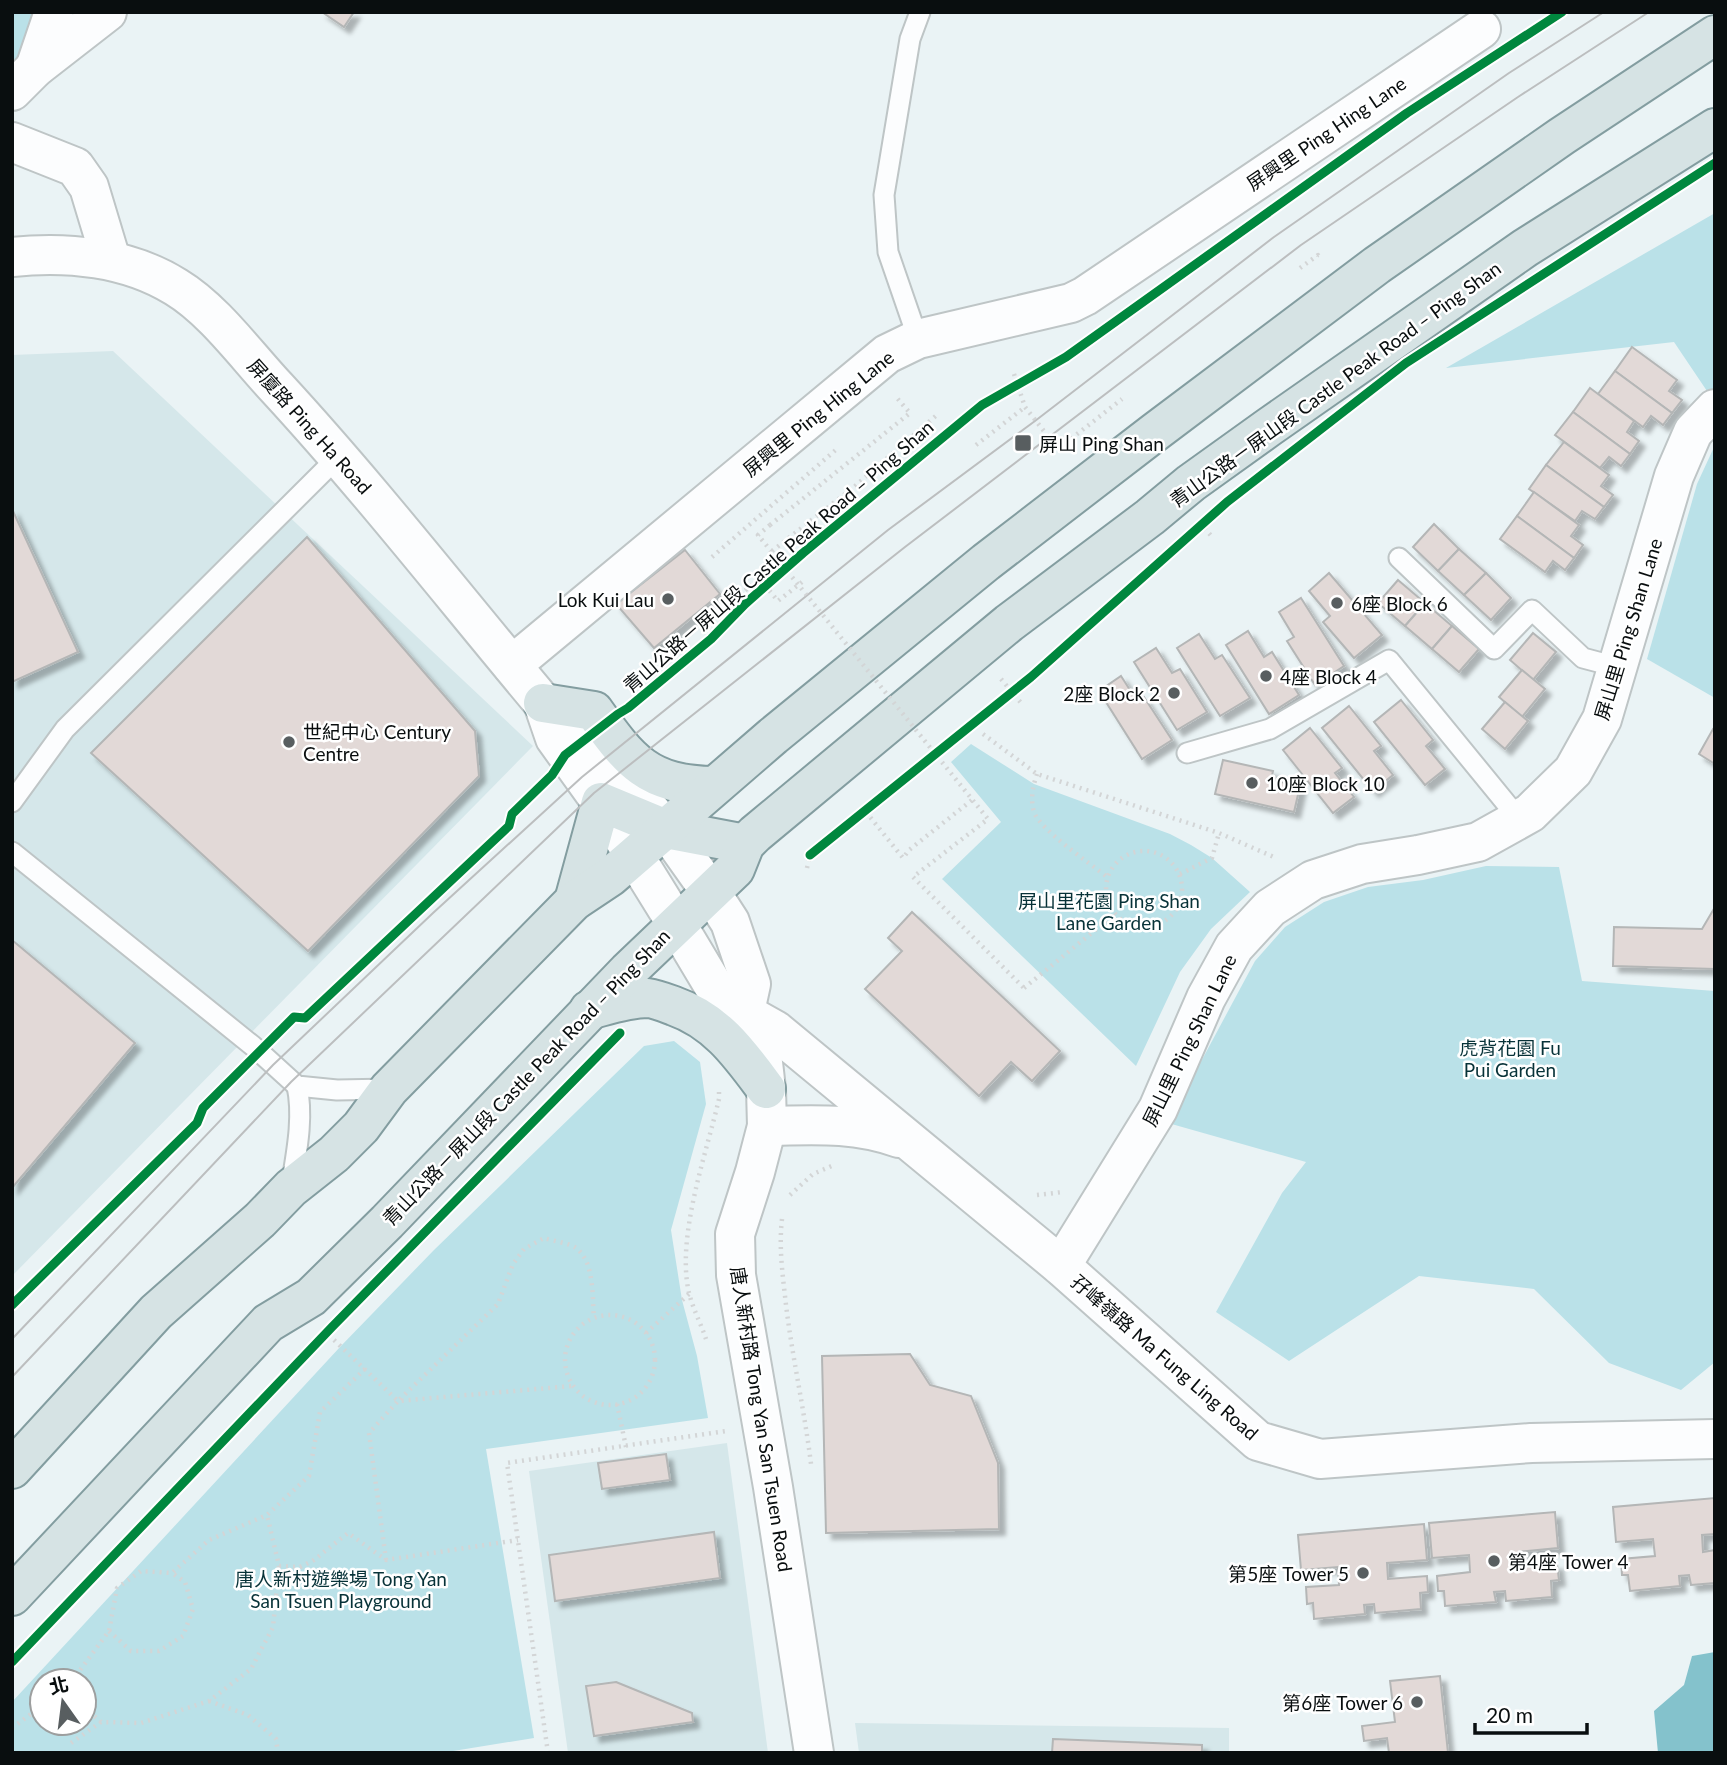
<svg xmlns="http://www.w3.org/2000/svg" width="1727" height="1765" font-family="Lato,'Noto Sans TC',sans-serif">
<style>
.built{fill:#d5e7ea}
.green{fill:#bae1e8;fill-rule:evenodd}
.water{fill:#84c2cc}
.building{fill:#e2d9d7;stroke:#b4b6b6;stroke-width:2;filter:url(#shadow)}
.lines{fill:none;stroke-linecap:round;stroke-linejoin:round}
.lane-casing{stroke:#bec5c6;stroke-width:23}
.street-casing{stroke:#bec5c6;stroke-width:42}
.secondary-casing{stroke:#bec5c6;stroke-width:42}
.primary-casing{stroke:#839da0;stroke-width:42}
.path{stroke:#d3d5d6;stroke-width:4.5;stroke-dasharray:2 5;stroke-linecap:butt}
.lane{stroke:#fcfdfe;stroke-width:19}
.street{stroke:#fcfdfe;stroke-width:38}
.secondary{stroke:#fcfdfe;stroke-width:38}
.primary{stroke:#d6e3e4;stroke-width:38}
.tram{stroke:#bcbebf;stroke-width:2}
.path-bridge{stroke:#d3d5d6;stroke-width:4.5;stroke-dasharray:2 5;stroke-linecap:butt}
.cycleway-casing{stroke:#fff;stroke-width:13}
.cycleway{stroke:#00873e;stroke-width:9}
.poi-dot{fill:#585e60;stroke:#fff;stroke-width:2.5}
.labels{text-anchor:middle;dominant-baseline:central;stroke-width:5;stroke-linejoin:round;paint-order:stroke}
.street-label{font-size:19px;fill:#090e0f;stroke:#fff}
.poi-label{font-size:19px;fill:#090e0f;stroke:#fff;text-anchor:start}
.park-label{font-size:19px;fill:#073238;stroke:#fff}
</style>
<defs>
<filter id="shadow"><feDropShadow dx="6" dy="6" stdDeviation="2" flood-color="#0004"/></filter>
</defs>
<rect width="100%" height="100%" fill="#eaf3f5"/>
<g class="built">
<polygon points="113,351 533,746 12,1276 12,355"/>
<polygon points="727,1443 768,1753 568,1753 529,1471"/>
<polygon points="855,1723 1229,1728 1229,1753 859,1753"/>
</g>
<g class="green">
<polygon points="12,12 76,12 12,69"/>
<polygon points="1715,213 1715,389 1709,394 1674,342 1446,368"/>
<polygon points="1715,445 1715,698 1647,659 1697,484"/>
<polygon points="971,744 1034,784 1170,834 1191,845 1212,858 1250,892 1211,929 1180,972 1136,1066 942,879 1001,822 951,762"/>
<polygon points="1486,866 1559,867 1582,981 1715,991 1715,1362 1681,1390 1609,1363 1534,1289 1419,1276 1289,1361 1216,1312 1282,1193 1306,1162 1168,1123 1255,961 1285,927 1324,902 1368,887 1423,880"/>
<path d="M674 1041 700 1062 706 1104 671 1230 682 1300 697 1356 708 1418 486 1449 534 1738 441 1753H12V1702L340 1347 434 1250 644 1046ZM42 1681H84V1723H42Z"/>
</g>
<polygon class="water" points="1715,1652 1715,1753 1658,1753 1654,1711 1684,1685 1692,1656"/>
<g class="building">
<polygon points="322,12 354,12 344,27"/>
<polygon points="1632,347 1677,380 1669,391 1682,400 1672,413 1615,371"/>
<polygon points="1615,371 1672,413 1663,425 1651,416 1643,427 1598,394"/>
<polygon points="1590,388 1634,421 1627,432 1639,441 1630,454 1573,412"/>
<polygon points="1573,412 1630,454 1621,466 1609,457 1600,468 1555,435"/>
<polygon points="1564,442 1609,475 1601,486 1613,495 1604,507 1546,465"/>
<polygon points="1546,465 1604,507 1595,519 1582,511 1575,521 1529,489"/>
<polygon points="1534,492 1579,525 1571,536 1583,545 1574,558 1517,516"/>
<polygon points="12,509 78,652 12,682"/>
<polygon points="1517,516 1574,558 1565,570 1553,561 1545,572 1500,539"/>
<polygon points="1434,524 1459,549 1438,571 1413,547"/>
<polygon points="307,537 475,731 479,776 308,951 91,753"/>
<polygon points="1459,549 1486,573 1464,595 1438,571"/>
<polygon points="685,550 720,594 654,648 616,604"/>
<polygon points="1329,573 1382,635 1354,658 1323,622 1330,616 1309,591"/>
<polygon points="1486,573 1511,598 1491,620 1464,595"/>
<polygon points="1398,580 1425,603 1405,626 1378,603"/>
<polygon points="1301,598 1344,666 1315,685 1287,641 1294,637 1279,612"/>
<polygon points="1425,603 1452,626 1432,649 1405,626"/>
<polygon points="1452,626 1479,649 1459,672 1432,649"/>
<polygon points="1248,631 1264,657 1272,652 1299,695 1269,714 1226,645"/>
<polygon points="1533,633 1556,652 1533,680 1510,660"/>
<polygon points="1199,634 1215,659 1222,655 1250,698 1220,716 1177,648"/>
<polygon points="1156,648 1172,673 1180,669 1207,712 1177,730 1134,662"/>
<polygon points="1522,670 1545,689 1522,717 1499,697"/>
<polygon points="1121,676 1137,701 1144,697 1172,740 1142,759 1099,691"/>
<polygon points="1401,700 1433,740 1426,746 1445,769 1425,785 1374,722"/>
<polygon points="1505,702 1528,721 1505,749 1482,729"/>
<polygon points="1349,706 1381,746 1374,751 1393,775 1373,791 1322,728"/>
<polygon points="1310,728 1342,768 1335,773 1354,797 1333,813 1283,750"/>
<polygon points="1713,729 1715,730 1715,764 1699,754"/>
<polygon points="1223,760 1273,771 1271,780 1300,786 1294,812 1215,794"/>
<polygon points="1715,907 1715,969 1613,966 1614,927 1702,929"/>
<polygon points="912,912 1060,1051 1032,1081 1011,1062 979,1096 865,989 902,951 888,938"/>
<polygon points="12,940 135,1043 12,1188"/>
<polygon points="910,1354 930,1385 971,1396 998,1463 999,1529 826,1533 822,1356"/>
<polygon points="666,1454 670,1480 602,1489 598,1463"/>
<polygon points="1715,1498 1715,1534 1702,1535 1703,1552 1715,1550 1715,1583 1691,1585 1689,1575 1679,1576 1680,1586 1630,1591 1628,1575 1622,1575 1621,1559 1655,1556 1653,1539 1616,1542 1613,1507"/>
<polygon points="1555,1512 1558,1548 1518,1552 1519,1568 1557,1564 1559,1580 1551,1581 1552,1597 1506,1601 1505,1591 1494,1592 1496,1602 1445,1606 1444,1591 1438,1591 1437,1576 1470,1572 1469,1555 1432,1558 1429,1523"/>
<polygon points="1424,1524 1427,1560 1387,1563 1388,1579 1427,1576 1428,1592 1420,1593 1421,1609 1375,1613 1374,1604 1364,1605 1365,1614 1314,1619 1313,1603 1307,1604 1306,1587 1339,1585 1338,1567 1301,1570 1298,1535"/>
<polygon points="714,1532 720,1578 555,1601 549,1555"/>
<polygon points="1440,1676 1448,1753 1389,1753 1387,1738 1364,1741 1362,1726 1395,1722 1390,1681"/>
<polygon points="616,1682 692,1713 693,1722 594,1736 586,1686"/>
<polygon points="1053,1739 1202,1745 1202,1753 1052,1753"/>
</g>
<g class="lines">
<g class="lane-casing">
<g id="lane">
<polyline points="918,339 888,252 884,195 910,39 920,12"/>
<polyline points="1399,558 1494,649 1532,610 1583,658 1617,667"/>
<polyline points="1187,753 1270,729 1389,660 1519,819"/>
<polyline points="12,802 65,729 339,456"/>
<polyline points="12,852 253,1046 297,1086 337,1090 389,1089"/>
<path d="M291 1187C296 1155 304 1118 297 1086"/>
</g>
</g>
<g class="street-casing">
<g id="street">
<polyline points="35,68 54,12"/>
<polyline points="12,91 35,68 107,12"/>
<polyline points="12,142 75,167 89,187 111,260"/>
<polyline points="512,665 887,354 918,339 1071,303 1085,296 1481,29"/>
<polyline points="710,891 730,922 751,984 746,1007 762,1054 766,1089 767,1126 755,1172 735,1234 736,1275 773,1487 814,1753"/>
<polyline points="676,923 719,995 746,1007"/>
<polyline points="750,1016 775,1030 1061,1266 1258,1441 1320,1459 1531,1443 1715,1439"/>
<path d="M767 1126C814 1125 854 1122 899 1138"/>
<polyline points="1061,1266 1158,1109 1206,998 1234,947 1270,908 1313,880 1362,864 1418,855 1478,842 1530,813 1573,771 1602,719 1674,476 1693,432 1715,409"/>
</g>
</g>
<g class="secondary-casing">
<g id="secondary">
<path d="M12 257C67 251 128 257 176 287 214 310 246 355 277 388 370 489 455 598 543 703L574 721 666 829 710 891"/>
<polyline points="543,703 555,738 601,802 676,923"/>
</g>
</g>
<g class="primary-casing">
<g id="primary">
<path d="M543 703 594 711C630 762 648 785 714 786"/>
<polyline points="574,901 601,802 666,829 745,844"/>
<path d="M589 1010C608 1005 628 998 648 998 656 999 666 1003 674 1006 717 1021 740 1054 766 1089"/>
<polyline points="12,1469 156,1312 260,1220 291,1188 334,1154 361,1127 389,1089 574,901 610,877 773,736 986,562 1155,432 1377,265 1562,136 1715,35"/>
<polyline points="12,1596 268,1323 311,1297 387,1222 628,971 735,869 745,844 755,834 1009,623 1150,517 1191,483 1269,427 1525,248 1715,128"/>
</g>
</g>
<g class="path">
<polyline points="1300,268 1318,255 1321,259"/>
<polyline points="1014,374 1025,407 1058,449 1122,399"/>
<polyline points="976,445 1025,407"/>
<polyline points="868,474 881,489"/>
<polyline points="1200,523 1213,538"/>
<polyline points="770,525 910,413 897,398 896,399"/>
<polyline points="772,551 854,487 938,414"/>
<polyline points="712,557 838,448"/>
<polyline points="740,595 759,578 778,601 802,582"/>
<polyline points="1001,679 1022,704"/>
<polyline points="983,734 1037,774 1219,833 1276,858"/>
<path d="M1037 774C1033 786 1030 799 1034 812 1040 830 1090 863 1107 877"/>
<polyline points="866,812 903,858 909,850 972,800"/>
<polyline points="509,826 512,814"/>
<circle cx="1144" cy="889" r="38"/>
<polyline points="807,868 810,855"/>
<polyline points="1180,874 1212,858 1219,833"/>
<polyline points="1024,988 1115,914"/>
<polyline points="280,1031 294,1017 305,1018"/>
<polyline points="197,1123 203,1108 239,1072"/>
<polyline points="790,1195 813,1174 834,1165"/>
<polyline points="1037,1195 1063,1192"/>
<path d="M782 1219C779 1245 782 1270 785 1296 791 1352 804 1407 811 1464"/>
<circle cx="610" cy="1360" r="45"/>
<polyline points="646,1333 689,1294"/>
<path d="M706 1339C701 1324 693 1309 689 1293 676 1237 706 1155 719 1099V1092"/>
<path d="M334 1340 398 1401 498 1304 513 1264 524 1249 544 1238C553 1241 569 1243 576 1248 595 1262 592 1298 594 1318"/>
<polyline points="617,1404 626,1447"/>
<polyline points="386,1560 369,1433 398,1401 572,1386"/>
<polyline points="279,1566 300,1567 314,1560 348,1533 386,1560 518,1540"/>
<polyline points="109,1631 131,1651 159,1651 183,1636 193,1609 185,1582 172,1573"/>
<polyline points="72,1681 109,1631 117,1588 141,1571 172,1573 209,1540 267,1515 309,1476 320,1412 366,1368"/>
<polyline points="209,1701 248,1715 276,1739 278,1753"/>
<polyline points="84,1707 101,1722 141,1723 209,1701 251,1669 273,1627 279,1566 267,1515"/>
<polyline points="12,1728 42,1706"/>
<polyline points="71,1743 101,1722"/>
<polyline points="548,1753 507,1463 726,1431"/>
</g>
<use href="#lane" class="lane"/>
<use href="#street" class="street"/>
<use href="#secondary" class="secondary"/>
<use href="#primary" class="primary"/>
<g class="tram">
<polyline points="12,1339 273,1065 433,913 582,777 888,530 1035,421 1274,237 1509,73 1604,12"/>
<polyline points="12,1377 291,1082 594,793 905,547 1301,245 1518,97 1649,12"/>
</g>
<polyline class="path-bridge" points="770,525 758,535 988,819 913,877 1024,988"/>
<g class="cycleway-casing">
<g id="cycleway">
<polyline points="810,855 1031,677 1227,502 1406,363 1715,163"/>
<polyline points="12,1305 197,1123 203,1108 294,1017 305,1018 509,826 512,814 552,775 565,755 618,714 628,708 711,639 745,604 803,553 982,405 1066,357 1407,113 1562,12"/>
<polyline points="12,1662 332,1327 620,1033"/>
</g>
</g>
<use href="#cycleway" class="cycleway"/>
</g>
<g class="poi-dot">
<rect x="1014" y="434" width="18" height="18" rx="3.5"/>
<circle cx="668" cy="599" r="7"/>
<circle cx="1337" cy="603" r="7"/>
<circle cx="1266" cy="676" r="7"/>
<circle cx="1174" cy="693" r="7"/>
<circle cx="289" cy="742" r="7"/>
<circle cx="1252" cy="783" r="7"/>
<circle cx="1494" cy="1561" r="7"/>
<circle cx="1363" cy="1573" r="7"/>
<circle cx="1417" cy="1702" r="7"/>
</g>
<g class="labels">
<g class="street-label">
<text transform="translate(1326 133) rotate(-34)">屏興里 Ping Hing Lane</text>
<text transform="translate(1335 384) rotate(-36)">青山公路－屏山段 Castle Peak Road – Ping Shan</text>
<text transform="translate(818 413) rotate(-39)">屏興里 Ping Hing Lane</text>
<text transform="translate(310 426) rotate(48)">屏廈路 Ping Ha Road</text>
<text transform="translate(778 556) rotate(-41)">青山公路－屏山段 Castle Peak Road – Ping Shan</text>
<text transform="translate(1628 629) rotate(-73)">屏山里 Ping Shan Lane</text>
<text transform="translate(1189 1040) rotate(-64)">屏山里 Ping Shan Lane</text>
<text transform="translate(526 1077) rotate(-46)">青山公路－屏山段 Castle Peak Road – Ping Shan</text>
<text transform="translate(1165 1357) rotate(41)">孖峰嶺路 Ma Fung Ling Road</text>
<text transform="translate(762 1419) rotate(81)">唐人新村路 Tong Yan San Tsuen Road</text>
</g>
<g class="poi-label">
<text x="1039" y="443">屏山 Ping Shan</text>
<text x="654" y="599" text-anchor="end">Lok Kui Lau</text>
<text x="1351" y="603">6座 Block 6</text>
<text x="1280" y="676">4座 Block 4</text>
<text x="1160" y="693" text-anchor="end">2座 Block 2</text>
<text x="303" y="731">世紀中心 Century<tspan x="303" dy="22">Centre</tspan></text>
<text x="1266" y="783">10座 Block 10</text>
<text x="1508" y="1561">第4座 Tower 4</text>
<text x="1349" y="1573" text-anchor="end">第5座 Tower 5</text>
<text x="1403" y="1702" text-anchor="end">第6座 Tower 6</text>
</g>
<g class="park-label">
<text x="1109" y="900">屏山里花園 Ping Shan<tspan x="1109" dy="22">Lane Garden</tspan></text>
<text x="1510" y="1047">虎背花園 Fu<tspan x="1510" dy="22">Pui Garden</tspan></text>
<text x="341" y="1578">唐人新村遊樂場 Tong Yan<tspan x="341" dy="22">San Tsuen Playground</tspan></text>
</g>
</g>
<rect width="1727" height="1765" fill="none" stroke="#090e0f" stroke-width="28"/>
<g transform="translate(63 1702) rotate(346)"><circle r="33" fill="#ffffff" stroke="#9d9f9f" stroke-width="2"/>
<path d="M0-5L12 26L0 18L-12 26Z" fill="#585e60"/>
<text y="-10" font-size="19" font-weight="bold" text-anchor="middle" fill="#090e0f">北</text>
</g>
<path d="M1475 1723v10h112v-10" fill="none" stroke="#090e0f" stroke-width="3.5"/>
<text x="1486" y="1723" font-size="21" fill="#090e0f" stroke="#ffffff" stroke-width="5" paint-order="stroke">20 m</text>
</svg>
